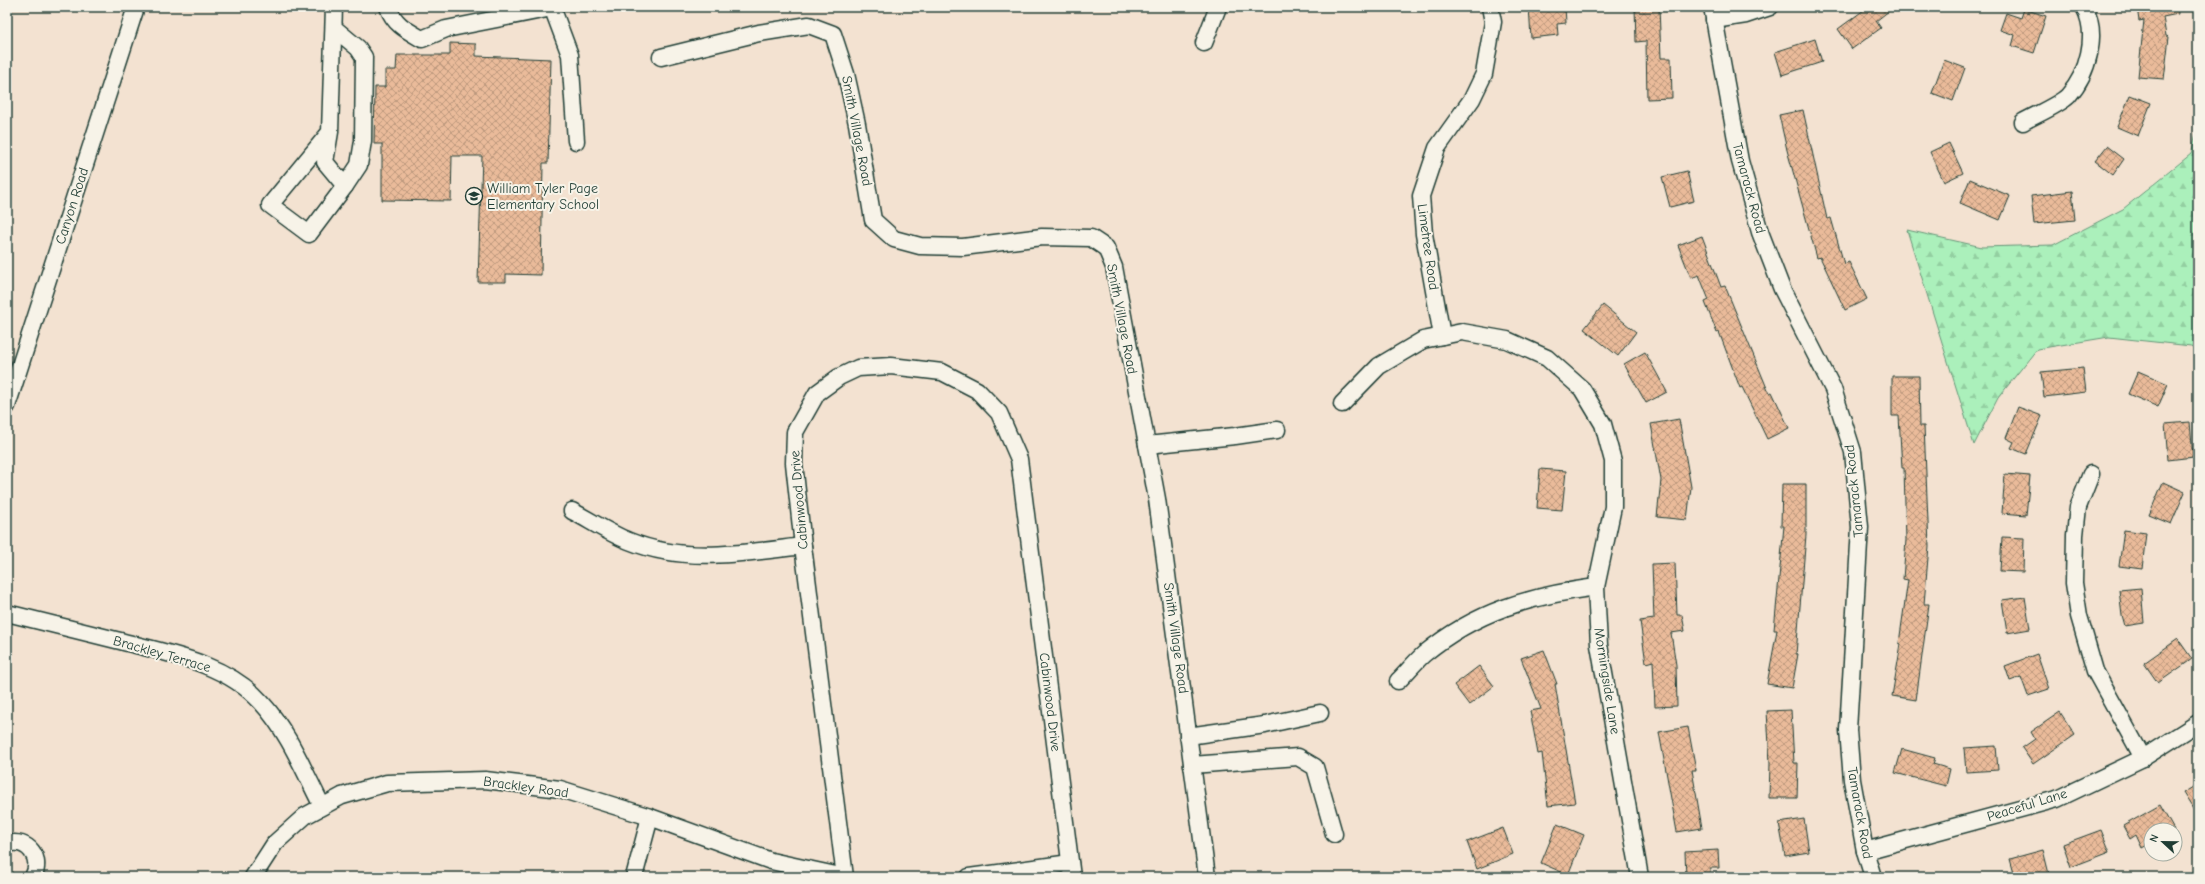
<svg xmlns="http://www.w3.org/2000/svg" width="2205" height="884" font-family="'Comic Neue',sans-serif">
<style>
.forest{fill:url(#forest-firs);stroke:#659678}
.building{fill:url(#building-cross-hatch);stroke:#1f3d34}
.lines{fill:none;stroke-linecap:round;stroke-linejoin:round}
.minor-casing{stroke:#1f3d34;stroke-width:19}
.minor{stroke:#f7f3e8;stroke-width:16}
.labels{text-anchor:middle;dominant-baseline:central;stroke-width:4;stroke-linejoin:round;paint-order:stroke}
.street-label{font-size:14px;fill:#1f3d34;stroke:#f7f3e8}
.poi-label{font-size:14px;fill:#1f3d34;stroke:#f7f3e8;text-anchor:start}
</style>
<defs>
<pattern id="forest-firs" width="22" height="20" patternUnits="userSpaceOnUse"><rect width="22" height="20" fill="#abf0bb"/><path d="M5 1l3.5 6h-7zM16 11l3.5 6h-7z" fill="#93cfa1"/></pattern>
<pattern id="building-cross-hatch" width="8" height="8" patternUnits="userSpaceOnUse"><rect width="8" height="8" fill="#eabb9a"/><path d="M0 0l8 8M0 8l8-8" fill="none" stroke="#bd997e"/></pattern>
</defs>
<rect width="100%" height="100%" fill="#f3e2d1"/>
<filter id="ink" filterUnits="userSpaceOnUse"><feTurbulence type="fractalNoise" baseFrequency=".025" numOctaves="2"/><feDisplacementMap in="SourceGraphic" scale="8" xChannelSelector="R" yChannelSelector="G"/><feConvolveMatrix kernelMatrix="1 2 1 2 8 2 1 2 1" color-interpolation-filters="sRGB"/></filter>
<g filter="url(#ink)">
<polygon class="forest" points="2198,125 2198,350 2191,346 2109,337 2037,349 1998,398 1974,445 1907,230 1982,247 2053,245 2123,209 2191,154"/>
<g class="building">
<polygon points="1529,7 1565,7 1566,23 1557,24 1558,35 1531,38"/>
<polygon points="1635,7 1659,7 1661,58 1671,58 1672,98 1647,99 1646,41 1636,42"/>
<polygon points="1868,7 1894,7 1876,21 1881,28 1852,49 1838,29"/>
<polygon points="2137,7 2177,7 2178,14 2163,17 2166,36 2169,37 2164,79 2138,77 2144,20 2139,21"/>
<polygon points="2024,9 2046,16 2034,53 2012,46 2015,35 2000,30 2006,13 2021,18"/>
<polygon points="1815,39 1822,62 1782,75 1775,52"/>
<polygon points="450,43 476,44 476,56 551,59 548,163 543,163 541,275 506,274 506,282 478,282 482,156 452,156 451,201 382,200 382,144 374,144 375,87 385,87 385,70 396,70 397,55 450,55"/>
<polygon points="1944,60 1965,68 1953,101 1932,93"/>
<polygon points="2130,95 2151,103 2138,136 2117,127"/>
<polygon points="1803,110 1827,219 1831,218 1844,264 1849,262 1867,299 1845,310 1820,257 1817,258 1787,150 1779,115"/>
<polygon points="1949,143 1963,173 1944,182 1930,152"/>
<polygon points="2107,146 2124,159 2113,175 2095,161"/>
<polygon points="1687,171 1694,201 1670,207 1662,177"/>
<polygon points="1970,179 2010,196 2000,220 1960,203"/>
<polygon points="2072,191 2075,220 2034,224 2031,196"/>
<polygon points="1702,236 1721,287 1725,286 1769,393 1772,392 1789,428 1767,439 1742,387 1740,388 1719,332 1717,333 1705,302 1709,300 1699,275 1691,278 1678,245"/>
<polygon points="1603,305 1636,332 1618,356 1584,329"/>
<polygon points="1645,352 1667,392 1646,403 1624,364"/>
<polygon points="2083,368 2086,392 2044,397 2041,372"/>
<polygon points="2138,371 2168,384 2158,407 2128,394"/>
<polygon points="1892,376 1919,376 1920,426 1924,426 1929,546 1924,604 1929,604 1916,700 1892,696 1901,644 1899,643 1908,580 1903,579 1906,540 1904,468 1902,468 1899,416 1892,416"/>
<polygon points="2018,407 2042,416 2026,454 2011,448 2014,442 2006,438"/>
<polygon points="1679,419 1691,487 1687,520 1657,517 1661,480 1651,424"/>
<polygon points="2190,422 2193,457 2168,460 2165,424"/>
<polygon points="1540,469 1566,471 1562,510 1537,508"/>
<polygon points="2005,474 2030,476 2026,515 2002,513"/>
<polygon points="2163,482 2185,492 2171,524 2149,515"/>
<polygon points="1782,484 1806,484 1806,535 1796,654 1798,654 1792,688 1767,684 1777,630 1774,630 1784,526 1781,526"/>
<polygon points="2124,530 2146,533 2142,569 2119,566"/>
<polygon points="2002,537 2024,538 2023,572 2000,571"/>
<polygon points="1675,563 1677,615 1682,615 1685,631 1671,633 1676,665 1677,706 1655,707 1653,661 1646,663 1640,621 1654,619 1652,564"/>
<polygon points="2141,588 2144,623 2125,626 2122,615 2119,590"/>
<polygon points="2025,597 2030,629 2007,633 2002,600"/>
<polygon points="2178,639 2192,659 2158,683 2144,663"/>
<polygon points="1544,650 1557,684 1555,684 1575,803 1548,806 1542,753 1538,754 1530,711 1541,709 1521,658"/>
<polygon points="2037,654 2049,689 2028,696 2021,677 2010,681 2005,666"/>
<polygon points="1479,666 1494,686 1469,705 1454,685"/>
<polygon points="1791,710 1794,763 1798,763 1797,798 1769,798 1770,763 1767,711"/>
<polygon points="2060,712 2075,735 2033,764 2022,748 2035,739 2031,732"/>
<polygon points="1688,727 1696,770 1692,770 1702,828 1677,832 1659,732"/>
<polygon points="1996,746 1998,770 1966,772 1964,748"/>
<polygon points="1902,749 1935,758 1933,764 1950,769 1946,786 1895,773"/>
<polygon points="2198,784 2198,817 2183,793"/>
<polygon points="2160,805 2174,830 2151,830 2151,843 2142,848 2136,835 2130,839 2123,826"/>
<polygon points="1804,819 1809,852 1785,856 1779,823"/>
<polygon points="1557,824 1584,835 1568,875 1541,863"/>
<polygon points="1503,828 1513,854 1477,869 1467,842"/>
<polygon points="2101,830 2110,852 2071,867 2063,844"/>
<polygon points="1718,850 1719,868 1710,868 1710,877 1686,877 1685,852"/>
<polygon points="2043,850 2049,874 2039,877 2015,877 2010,859"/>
</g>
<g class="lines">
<g class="minor-casing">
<g id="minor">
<path d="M388 7C394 24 406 30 422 39L446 29 552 8"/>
<polyline points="552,7 570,55 576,141"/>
<polyline points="1712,7 1740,161 1760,232 1782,289 1833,389 1853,452 1860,527 1848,730 1852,780 1865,851 1873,877"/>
<polyline points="1714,20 1746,15 1770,7"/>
<polyline points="334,28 358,48 364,57 363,141 359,165 345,186"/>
<polyline points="1204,43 1218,7"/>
<polyline points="661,57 759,33 809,25 833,34 846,74 857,124 873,220 894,239 920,246 963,247 1042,237 1091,238 1106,248 1114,267 1157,499 1207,877"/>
<path d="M2023 122C2035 115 2059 105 2068 96 2088 74 2099 34 2084 7"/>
<polyline points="330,132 270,205 309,234 345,186 325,162 330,132 334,7"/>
<polyline points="1442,336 1424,234 1421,196 1437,148 1472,99 1484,74 1493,22 1490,7"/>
<polyline points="1342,404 1379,366 1423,340 1462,332 1507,340 1547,358 1582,389 1603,424 1613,461 1613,507 1596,587 1599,645 1640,877"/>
<polyline points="7,406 136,7"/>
<polyline points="1147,445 1235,436 1277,430"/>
<polyline points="2091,474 2078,507 2075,535 2074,583 2079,616 2095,671 2143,758"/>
<path d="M572 511C591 521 609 533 629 541 686 564 744 553 803 546"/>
<path d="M7 613C43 622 79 631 116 640 165 653 225 662 261 702 288 731 304 771 322 806"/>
<path d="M1398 681C1407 672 1415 662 1424 654 1476 611 1530 596 1596 587"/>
<polyline points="1188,736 1265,725 1320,713"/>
<polyline points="1192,765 1298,757 1315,767 1334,834"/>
<path d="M7 844C28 838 43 858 33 877"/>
<polyline points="1865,851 2057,799 2143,758 2198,723"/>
<polyline points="253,877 275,843 305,816 342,796 387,783 485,780 560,789 650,817 771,861 845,877"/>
<polyline points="634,877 650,817"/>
<polyline points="845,877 803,546 794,463 795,432 817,393 839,377 858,368 891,366 942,372 977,390 999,413 1019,459 1072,877"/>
<polyline points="969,877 1070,863"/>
</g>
</g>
<use href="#minor" class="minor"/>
</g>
</g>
<defs>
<g id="school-ring" transform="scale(0.9)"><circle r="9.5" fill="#f7f3e8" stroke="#1f3d34" stroke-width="1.5"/><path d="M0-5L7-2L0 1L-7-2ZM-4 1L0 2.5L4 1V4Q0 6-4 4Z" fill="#1f3d34"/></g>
</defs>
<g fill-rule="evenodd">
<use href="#school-ring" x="474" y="196"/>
</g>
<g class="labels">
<g class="street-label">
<text transform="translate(857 131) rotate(79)">Smith Village Road</text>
<text transform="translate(1749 188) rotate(75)">Tamarack Road</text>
<text transform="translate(72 206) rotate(-72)">Canyon Road</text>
<text transform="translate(1428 247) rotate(82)">Limetree Road</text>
<text transform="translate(1122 319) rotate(79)">Smith Village Road</text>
<text transform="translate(1854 491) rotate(-96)">Tamarack Road</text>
<text transform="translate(799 500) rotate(-95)">Cabinwood Drive</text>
<text transform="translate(1176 638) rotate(82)">Smith Village Road</text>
<text transform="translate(162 654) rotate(16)">Brackley Terrace</text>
<text transform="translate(1607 681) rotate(81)">Morningside Lane</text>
<text transform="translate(1050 702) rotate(83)">Cabinwood Drive</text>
<text transform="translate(526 787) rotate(8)">Brackley Road</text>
<text transform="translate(2027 805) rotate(-17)">Peaceful Lane</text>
<text transform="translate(1860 813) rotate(80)">Tamarack Road</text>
</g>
<g class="poi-label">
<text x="487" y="188">William Tyler Page<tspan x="487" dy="16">Elementary School</tspan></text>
</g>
</g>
<rect width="2205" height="884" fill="none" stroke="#f7f3e8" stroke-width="24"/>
<rect x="12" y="12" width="2181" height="860" fill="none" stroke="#1f3d34" stroke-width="1.5" filter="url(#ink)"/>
<g transform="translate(2163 842) rotate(292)"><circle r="19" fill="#f7f3e8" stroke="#a1aaa0"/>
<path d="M0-3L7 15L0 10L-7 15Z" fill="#1f3d34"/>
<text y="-6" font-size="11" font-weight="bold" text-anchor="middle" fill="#1f3d34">N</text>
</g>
</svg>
